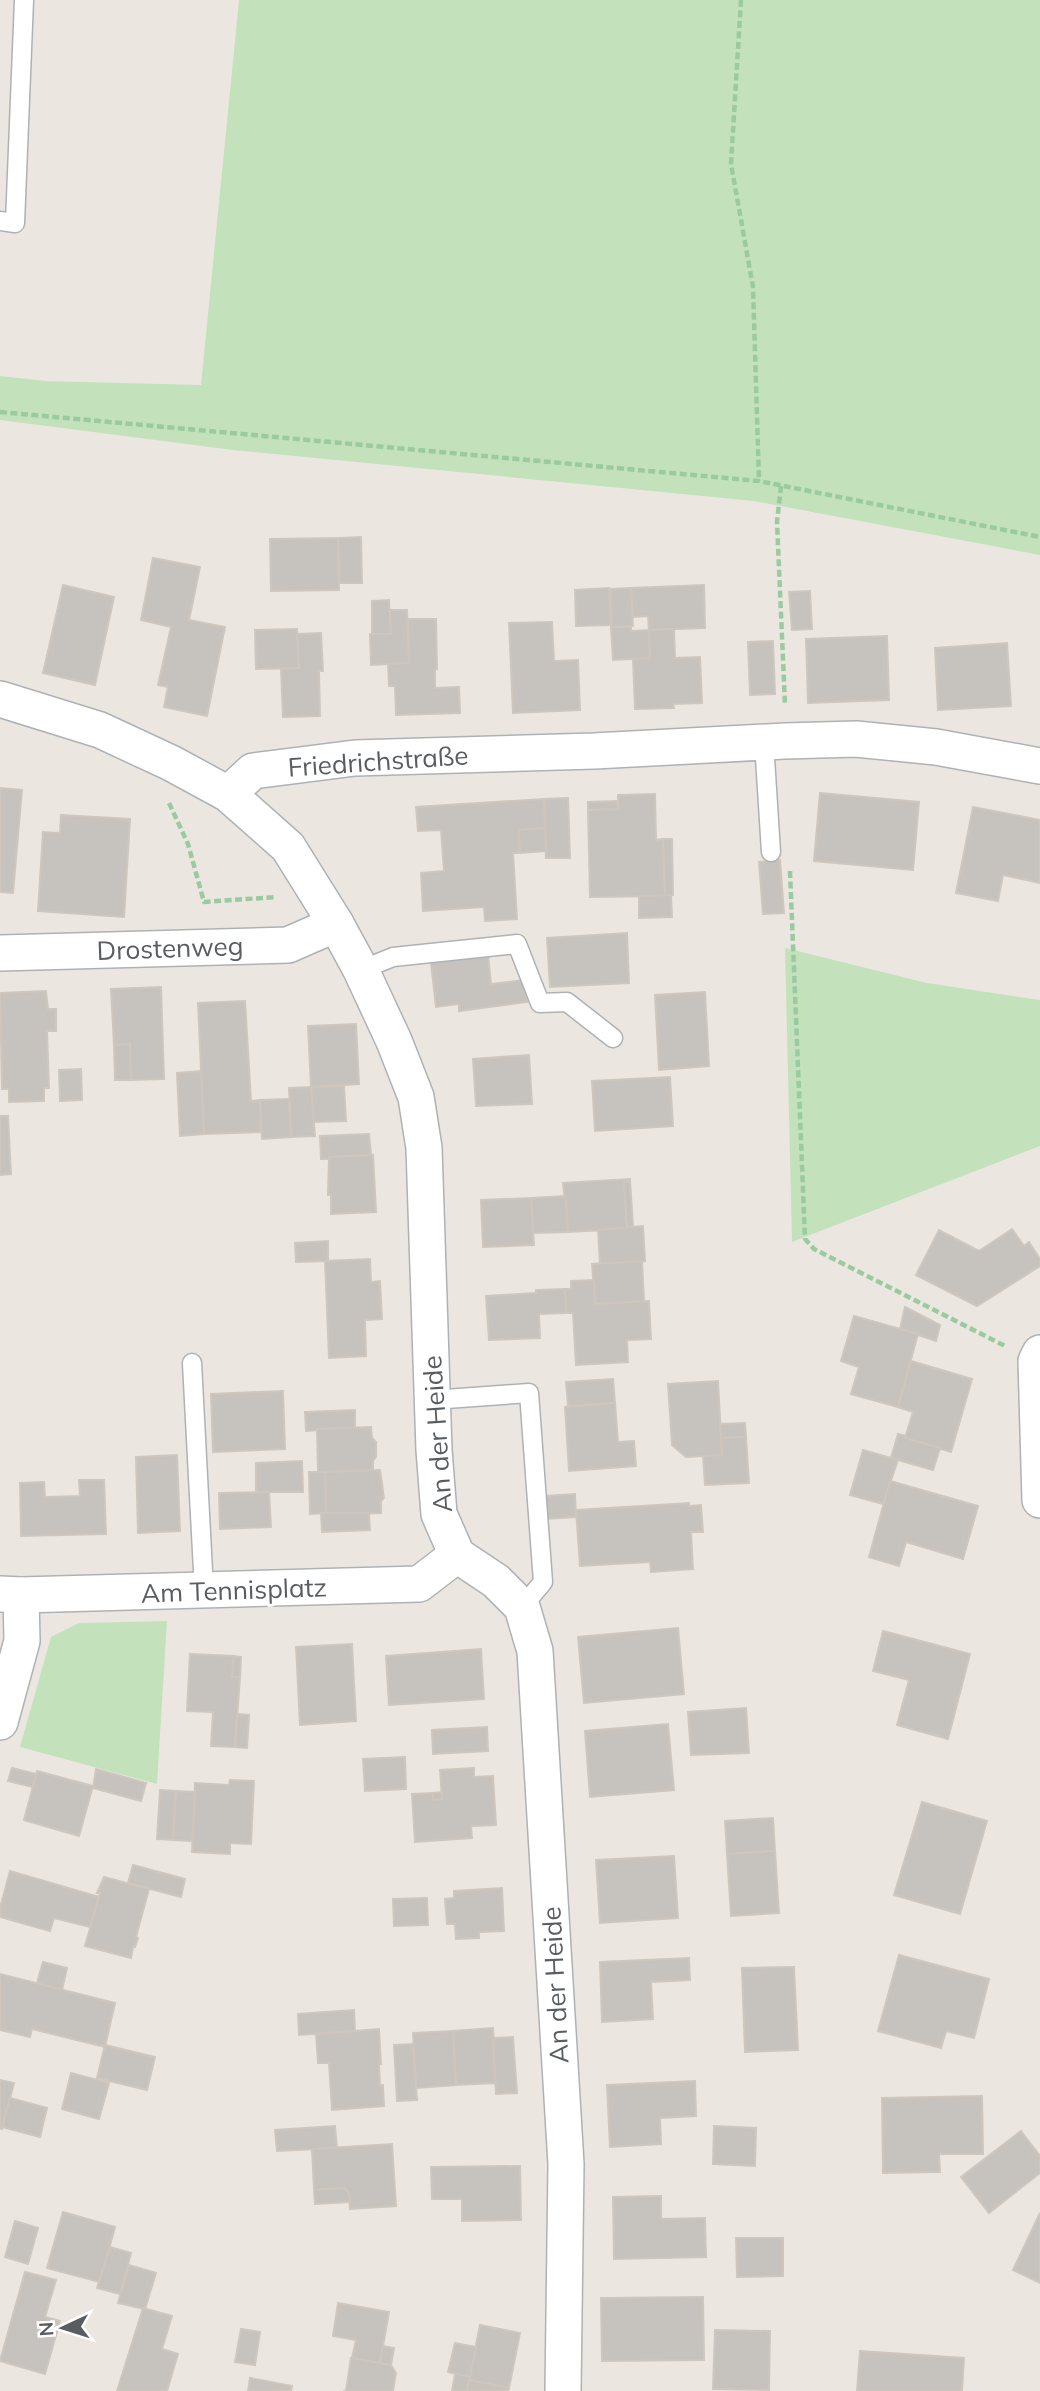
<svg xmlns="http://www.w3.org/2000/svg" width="1040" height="2391" font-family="Mulish,sans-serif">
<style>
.green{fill:#c3e2bc}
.building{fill:#c6c2bd;stroke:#cfc7be;stroke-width:2}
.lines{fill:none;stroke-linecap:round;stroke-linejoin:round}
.service-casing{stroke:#aeb2b5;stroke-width:21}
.minor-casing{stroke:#aeb2b5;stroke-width:38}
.path{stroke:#9aca9f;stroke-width:4.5;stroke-dasharray:7 3.5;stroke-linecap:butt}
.service{stroke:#fff;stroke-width:18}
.minor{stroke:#fff;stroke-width:35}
.labels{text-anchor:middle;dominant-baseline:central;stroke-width:6;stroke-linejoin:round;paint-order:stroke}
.street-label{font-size:26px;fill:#595d60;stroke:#fff}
</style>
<rect width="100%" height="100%" fill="#ebe7e0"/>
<g class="green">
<polygon points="239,0 1040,0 1040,555 754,501 233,450 0,420 0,376 46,381 201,385"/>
<polygon points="785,948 927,983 1040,1000 1040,1146 792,1242"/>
<polygon points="167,1621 157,1784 20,1747 51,1637 79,1623"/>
</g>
<g class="building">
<polygon points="361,537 362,583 340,583 338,538"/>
<polygon points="338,538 339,590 271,591 270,539"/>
<polygon points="153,558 200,567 189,620 225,627 207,716 164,707 168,687 158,685 171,627 141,620"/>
<polygon points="63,585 114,597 95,685 43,673"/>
<polygon points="704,585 705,628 649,630 648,616 633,617 631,588"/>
<polygon points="609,588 611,625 576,626 575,590"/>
<polygon points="631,588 633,626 611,627 611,589"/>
<polygon points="810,591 812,629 792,630 789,592"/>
<polygon points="389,600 391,634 372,634 372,601"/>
<polygon points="390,610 407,610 409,663 371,665 370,634 391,634"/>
<polygon points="408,619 436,619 437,669 435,669 435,688 459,687 460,713 396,715 395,686 389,686 388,664 409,663"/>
<polygon points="552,622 554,661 578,660 580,710 513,713 509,623"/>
<polygon points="611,627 631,627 631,631 649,630 650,658 613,660"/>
<polygon points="297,629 299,668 256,669 255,630"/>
<polygon points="674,629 675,658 700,657 702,703 673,704 674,708 635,709 633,659 650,658 649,630"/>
<polygon points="321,633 323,671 319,671 320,716 283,717 281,669 299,668 297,634"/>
<polygon points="887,636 889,700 808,703 806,639"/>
<polygon points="773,641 775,694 750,695 748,642"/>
<polygon points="1007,643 1011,706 938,710 935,648"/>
<polygon points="0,788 22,790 13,893 0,892"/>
<polygon points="820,793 919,802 913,870 814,861"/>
<polygon points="655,794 656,840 663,839 665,896 590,897 588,810 618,809 618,795"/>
<polygon points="568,798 570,858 546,858 544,799"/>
<polygon points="544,799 545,828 519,830 520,853 513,853 517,919 485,921 484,907 423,911 421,873 444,871 441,830 418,831 416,807"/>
<polygon points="617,801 618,809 588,810 588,802"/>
<polygon points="973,807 1040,820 1040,883 1003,875 998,901 956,893"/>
<polygon points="61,815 130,819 124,917 38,911 43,832 60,833"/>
<polygon points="545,828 546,851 520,853 519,830"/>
<polygon points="663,839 672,839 673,895 665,896"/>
<polygon points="780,860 784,913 763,914 759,862"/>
<polygon points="671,895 672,917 639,918 639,896"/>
<polygon points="627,933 629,983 550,987 547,938"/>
<polygon points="488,955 491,984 524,980 527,1002 459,1011 459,1004 436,1007 431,963"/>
<polygon points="161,987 164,1079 131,1080 130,1044 114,1045 111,989"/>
<polygon points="46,991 48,1009 56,1009 56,1031 47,1031 49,1088 44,1088 44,1101 9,1102 9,1089 2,1089 0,993"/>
<polygon points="705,992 709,1066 659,1070 655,995"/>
<polygon points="245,1001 251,1101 260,1100 261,1132 204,1134 198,1003"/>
<polygon points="356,1024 359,1084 311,1087 308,1026"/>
<polygon points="130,1044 131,1080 115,1080 114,1045"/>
<polygon points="529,1055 532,1104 476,1106 473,1059"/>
<polygon points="81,1069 82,1100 60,1101 59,1070"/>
<polygon points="201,1071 204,1134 180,1136 177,1073"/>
<polygon points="670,1077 673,1126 595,1131 592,1081"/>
<polygon points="344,1086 346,1121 313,1122 311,1087"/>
<polygon points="311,1087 315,1136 291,1137 289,1088"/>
<polygon points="289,1099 291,1137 262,1139 260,1100"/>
<polygon points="0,1116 8,1116 11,1174 0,1175"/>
<polygon points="369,1134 371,1155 329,1157 329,1159 321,1159 320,1136"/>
<polygon points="373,1155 376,1212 331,1214 331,1195 328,1195 329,1157"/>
<polygon points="630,1179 630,1181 624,1182 627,1229 568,1232 563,1183"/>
<polygon points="630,1181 633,1226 627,1227 624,1182"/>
<polygon points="566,1196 568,1232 533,1233 531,1198"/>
<polygon points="531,1198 534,1245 483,1247 481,1200"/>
<polygon points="643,1226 645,1261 600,1264 598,1230"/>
<polygon points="1012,1229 1024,1246 1029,1242 1040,1259 1040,1266 977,1306 916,1275 939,1230 979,1251"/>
<polygon points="328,1241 328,1261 296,1262 295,1243"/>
<polygon points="370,1259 371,1282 380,1281 382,1319 365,1320 366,1356 329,1358 325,1261"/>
<polygon points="642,1261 644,1301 595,1304 592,1264"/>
<polygon points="594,1280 595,1304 649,1301 651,1339 627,1340 628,1362 576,1365 573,1313 566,1313 565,1289 571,1289 571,1281"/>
<polygon points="565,1289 566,1313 539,1314 540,1338 489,1340 486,1296 536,1293 536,1290"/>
<polygon points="905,1307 940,1325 936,1341 900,1329"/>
<polygon points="854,1316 918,1334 898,1407 851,1394 859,1367 841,1361"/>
<polygon points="911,1361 972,1379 951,1452 905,1438 913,1412 898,1407"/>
<polygon points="613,1379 615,1403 568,1406 566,1382"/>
<polygon points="718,1381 722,1455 686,1457 672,1445 668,1384"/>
<polygon points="283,1391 285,1449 213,1452 211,1394"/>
<polygon points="615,1403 618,1442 634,1441 636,1466 569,1471 565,1407"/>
<polygon points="355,1410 355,1428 306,1431 305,1412"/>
<polygon points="745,1423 746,1437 721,1438 720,1424"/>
<polygon points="371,1427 372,1438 376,1442 376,1457 373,1461 373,1470 318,1472 317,1429"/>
<polygon points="898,1434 906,1436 905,1438 940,1448 933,1470 891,1458"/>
<polygon points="746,1437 749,1483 705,1485 703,1456 722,1455 721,1438"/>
<polygon points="863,1450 898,1460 883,1504 850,1495"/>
<polygon points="177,1455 180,1531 138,1533 136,1457"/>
<polygon points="302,1461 303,1492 256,1492 256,1463"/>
<polygon points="380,1470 384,1498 381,1501 381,1513 326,1515 325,1472"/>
<polygon points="309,1472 325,1472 326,1513 310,1514"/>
<polygon points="79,1480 104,1480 106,1534 21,1536 20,1483 44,1482 45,1497 80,1496"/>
<polygon points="890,1481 978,1506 963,1559 906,1542 899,1566 869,1557"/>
<polygon points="269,1492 271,1527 220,1529 219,1493"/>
<polygon points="575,1494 576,1517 545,1519 544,1496"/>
<polygon points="689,1503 689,1506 701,1505 703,1532 691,1532 693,1569 651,1572 650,1562 580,1566 576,1510"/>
<polygon points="321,1513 369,1513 370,1530 322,1532"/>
<polygon points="678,1628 684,1694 584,1703 578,1637"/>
<polygon points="883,1631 970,1654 948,1739 897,1725 909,1680 873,1671"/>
<polygon points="352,1644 356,1721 300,1725 296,1647"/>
<polygon points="481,1649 484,1699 389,1705 386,1656"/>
<polygon points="190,1654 234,1656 232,1677 240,1677 235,1747 211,1746 213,1712 187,1711"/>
<polygon points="234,1656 241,1657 240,1677 232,1677"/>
<polygon points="746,1708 749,1753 691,1755 688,1712"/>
<polygon points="237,1714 249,1715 247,1748 235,1747"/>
<polygon points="668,1724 674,1790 590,1797 585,1731"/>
<polygon points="487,1727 488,1751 433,1754 432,1730"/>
<polygon points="405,1757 406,1789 365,1791 363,1759"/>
<polygon points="12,1768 36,1774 33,1787 8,1781"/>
<polygon points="474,1768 474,1777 493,1776 496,1825 471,1826 472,1838 415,1842 412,1794 433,1793 433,1800 442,1799 440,1770"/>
<polygon points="96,1769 146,1783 141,1801 93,1788"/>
<polygon points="37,1771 93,1786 79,1836 24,1820"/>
<polygon points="230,1780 254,1781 251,1844 230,1843 230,1854 192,1852 195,1783 229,1785"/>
<polygon points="160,1790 176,1791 173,1840 157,1839"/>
<polygon points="176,1791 195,1792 192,1841 173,1840"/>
<polygon points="442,1792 442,1799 433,1800 433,1793"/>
<polygon points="922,1802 987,1821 960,1914 894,1895"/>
<polygon points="773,1818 775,1851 727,1854 725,1821"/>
<polygon points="775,1851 779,1913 731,1916 727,1854"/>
<polygon points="674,1856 678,1918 600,1923 596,1860"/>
<polygon points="133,1865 185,1879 181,1897 128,1883"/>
<polygon points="10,1871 99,1897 90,1927 54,1918 50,1931 0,1917 0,1908"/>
<polygon points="104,1877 149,1889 136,1937 138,1938 135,1947 133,1947 131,1958 85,1946 100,1893 97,1893"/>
<polygon points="502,1888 504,1931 479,1932 479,1938 456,1939 455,1924 447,1924 445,1899 454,1898 454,1891"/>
<polygon points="427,1898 428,1925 394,1926 393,1899"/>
<polygon points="899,1955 989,1979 974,2038 946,2031 941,2048 878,2031"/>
<polygon points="689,1958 690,1980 651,1982 653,2019 602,2022 600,1962"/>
<polygon points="43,1962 67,1968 62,1990 37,1983"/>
<polygon points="794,1967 798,2050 745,2052 742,1968"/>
<polygon points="0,1974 115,2003 105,2047 32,2029 30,2037 0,2030"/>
<polygon points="354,2010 355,2031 299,2035 298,2014"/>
<polygon points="493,2028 496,2083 456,2085 453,2031"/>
<polygon points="379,2029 381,2064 379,2064 380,2085 383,2085 384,2106 332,2110 329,2063 318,2063 316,2034"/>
<polygon points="453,2031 456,2085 416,2088 413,2033"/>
<polygon points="513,2037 517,2093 496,2094 493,2038"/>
<polygon points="413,2044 417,2100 397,2101 394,2045"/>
<polygon points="105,2045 155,2057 147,2090 97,2078"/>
<polygon points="71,2073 109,2083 99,2119 62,2109"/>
<polygon points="0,2080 14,2083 2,2129 0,2128"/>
<polygon points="695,2081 696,2116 660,2118 661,2144 610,2147 607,2085"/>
<polygon points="982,2096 983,2154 939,2154 940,2172 883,2173 882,2098"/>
<polygon points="10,2098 47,2108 40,2137 2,2127"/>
<polygon points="335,2126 337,2148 277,2151 275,2130"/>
<polygon points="714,2126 756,2128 755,2166 713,2164"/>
<polygon points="1021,2131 1040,2156 1040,2173 989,2213 961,2177"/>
<polygon points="392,2144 396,2206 350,2209 349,2193 344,2188 314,2190 312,2149"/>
<polygon points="520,2166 521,2220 462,2221 462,2199 432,2199 431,2167"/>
<polygon points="344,2188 349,2193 350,2202 315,2204 314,2190"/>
<polygon points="661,2196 661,2219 705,2218 706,2257 614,2259 613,2197"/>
<polygon points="63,2212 115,2227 100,2282 47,2268"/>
<polygon points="1040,2213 1040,2283 1013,2270"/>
<polygon points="15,2221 38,2228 28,2264 5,2257"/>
<polygon points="736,2238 783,2238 783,2276 737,2277"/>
<polygon points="110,2247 131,2253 120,2294 97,2288"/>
<polygon points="129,2265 156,2273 145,2309 118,2303"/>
<polygon points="25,2272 56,2280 45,2317 60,2321 45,2374 0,2361"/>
<polygon points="703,2297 704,2360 602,2361 601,2298"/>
<polygon points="338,2303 389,2312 380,2363 352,2358 356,2340 333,2336"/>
<polygon points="143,2308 172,2316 162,2349 178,2354 167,2391 117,2391"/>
<polygon points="480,2325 520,2333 509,2388 469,2380"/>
<polygon points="241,2329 260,2332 255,2365 235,2362"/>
<polygon points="715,2330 770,2331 769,2390 713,2389"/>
<polygon points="455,2343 476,2347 470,2377 448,2372"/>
<polygon points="383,2346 394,2348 391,2365 380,2363"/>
<polygon points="860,2351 964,2358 962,2391 857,2391"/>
<polygon points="351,2358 391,2365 396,2373 393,2391 343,2391 346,2391"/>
<polygon points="455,2374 470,2377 467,2391 452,2391"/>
<polygon points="250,2378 292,2386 291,2391 248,2391"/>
<polygon points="469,2380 509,2388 508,2391 467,2391"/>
</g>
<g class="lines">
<g class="service-casing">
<g id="service">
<polyline points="0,221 15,223 24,0"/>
<polyline points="764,742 771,852"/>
<polyline points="361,970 393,957 517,944 540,1003 567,1002 613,1038"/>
<polyline points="192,1363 204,1590"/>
<polyline points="432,1400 529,1393 543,1582 522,1607"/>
</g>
</g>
<g class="minor-casing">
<g id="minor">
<polyline points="0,699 100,730 171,763 228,794 288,847 336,924 361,970 394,1041 416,1097 424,1148 434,1450 439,1514 457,1555 496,1581 522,1607 535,1651 566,2164 563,2391"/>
<polyline points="228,794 253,771 355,758 594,751 785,741 856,739 936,747 1040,766"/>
<polyline points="0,953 288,945 336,924"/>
<polyline points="1040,1353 1036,1361 1040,1500"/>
<polyline points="0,1594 21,1595 419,1584 457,1555"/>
<polyline points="0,1722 22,1641 21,1595"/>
</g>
</g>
<g class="path">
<polyline points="741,0 731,164 753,287 759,481"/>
<polyline points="0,412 759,481 1040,537"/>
<polyline points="781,486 777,522 785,705"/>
<polyline points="169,803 188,844 204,902 276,897"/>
<polyline points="790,871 805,1239 814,1249 1005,1346"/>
</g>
<use href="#service" class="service"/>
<use href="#minor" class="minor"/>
</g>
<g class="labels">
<g class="street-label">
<text transform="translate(378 761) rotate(-4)">Friedrichstraße</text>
<text transform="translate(170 948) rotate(-2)">Drostenweg</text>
<text transform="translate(437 1434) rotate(-94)">An der Heide</text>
<text transform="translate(234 1590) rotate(-2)">Am Tennisplatz</text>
<text transform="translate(555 1985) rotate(-93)">An der Heide</text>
</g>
</g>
<g transform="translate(63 2328) rotate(266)" stroke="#ffffff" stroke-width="5" paint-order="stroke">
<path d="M0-5L12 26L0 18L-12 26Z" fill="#595d60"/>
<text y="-10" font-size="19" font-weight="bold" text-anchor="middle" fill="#595d60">N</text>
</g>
</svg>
